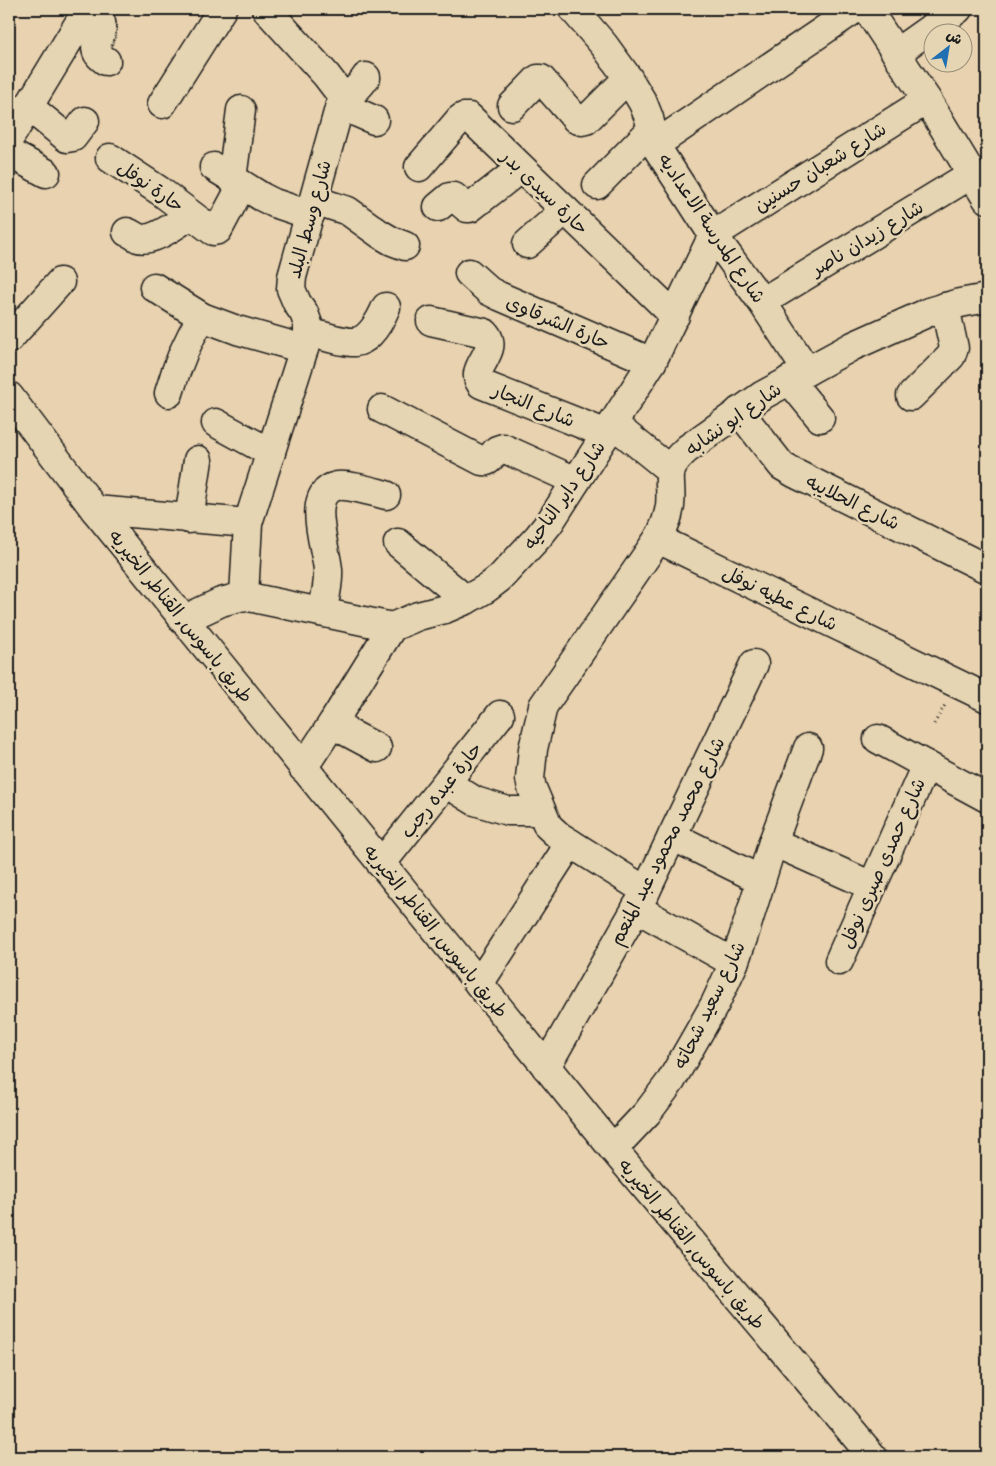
<svg xmlns="http://www.w3.org/2000/svg" width="996" height="1466" font-family="Sriracha,'Playpen Sans Arabic',sans-serif">
<style>
.lines{fill:none;stroke-linecap:round;stroke-linejoin:round}
.minor-casing{stroke:#1c1c1c;stroke-width:31}
.path{stroke:#1c1c1c;stroke-width:3;stroke-dasharray:1 4;stroke-linecap:butt}
.minor{stroke:#e6d5b2;stroke-width:28}
.labels{text-anchor:middle;dominant-baseline:central;stroke-width:5;stroke-linejoin:round;paint-order:stroke}
.street-label{font-size:19px;fill:#1c1c1c;stroke:#e6d5b2}
</style>
<rect width="100%" height="100%" fill="#e9d2af"/>
<filter id="ink" filterUnits="userSpaceOnUse"><feTurbulence type="fractalNoise" baseFrequency=".02" numOctaves="2"/><feDisplacementMap in="SourceGraphic" scale="10" xChannelSelector="R" yChannelSelector="G"/><feConvolveMatrix kernelMatrix="1 2 1 2 8 2 1 2 1" color-interpolation-filters="sRGB"/></filter>
<g filter="url(#ink)">
<g class="lines">
<g class="minor-casing">
<g id="minor">
<polyline points="573,9 604,45 628,78 643,103 649,118 655,145 713,235 762,302 807,371"/>
<polyline points="867,9 927,100 987,199"/>
<path d="M98 16C109 33 92 41 97 52 98 55 103 59 106 61"/>
<polyline points="896,53 958,9"/>
<path d="M341 99C352 93 359 88 366 77"/>
<polyline points="162,104 222,9"/>
<polyline points="340,105 374,120"/>
<polyline points="28,106 67,138 73,137 85,121"/>
<polyline points="512,106 538,79 541,79 576,119 582,121 586,120 628,78"/>
<polyline points="9,139 87,10"/>
<polyline points="655,145 855,9"/>
<polyline points="9,153 46,173"/>
<polyline points="110,158 160,191 213,231 218,230 242,185"/>
<polyline points="214,167 262,197 274,203 310,215"/>
<polyline points="419,167 459,120 463,117 469,117 675,316"/>
<polyline points="232,179 241,110"/>
<polyline points="597,185 651,130"/>
<polyline points="314,200 348,211 380,234 392,241 405,246"/>
<polyline points="438,207 450,197 454,197 467,208 470,208 521,168"/>
<path d="M127 232C131 233 134 236 138 238 153 243 178 223 191 215"/>
<polyline points="527,244 565,210"/>
<polyline points="469,273 489,291 499,296 652,362"/>
<polyline points="154,287 202,317 237,330 304,349"/>
<polyline points="762,302 972,174"/>
<path d="M431 321 485 333C501 352 468 367 481 384L607 434"/>
<path d="M308 332C320 335 344 343 355 342 370 340 381 319 386 307"/>
<polyline points="9,339 60,282"/>
<polyline points="789,380 820,418"/>
<path d="M169 393C177 365 187 341 202 317"/>
<polyline points="9,396 95,510 613,1149 873,1457"/>
<polyline points="911,396 951,356 954,348 945,307"/>
<path d="M382 409 482 461C490 463 492 454 497 450L503 448 576 481"/>
<polyline points="739,411 782,466 794,473 987,569"/>
<polyline points="216,423 271,453"/>
<polyline points="613,424 670,470"/>
<polyline points="95,510 248,523"/>
<polyline points="189,519 198,460"/>
<polyline points="658,539 987,698"/>
<polyline points="398,543 466,600"/>
<polyline points="244,596 248,523 308,336 308,324 304,313 297,303 291,289 292,277 340,105 341,99 339,92 326,75 266,9"/>
<path d="M322 612C325 598 329 585 328 570 327 550 304 492 337 486 348 484 374 492 386 495"/>
<polyline points="183,620 221,602 244,596 392,627"/>
<polyline points="332,724 377,748"/>
<polyline points="878,739 987,798"/>
<polyline points="303,768 332,724 392,627 418,616 445,609 466,600 487,588 500,578 538,537 550,522 652,362 713,235 927,100"/>
<polyline points="446,783 475,801 508,811 540,811"/>
<polyline points="672,836 761,880"/>
<polyline points="773,842 872,886"/>
<polyline points="381,864 500,715"/>
<path d="M646 891 559 836 548 826 532 788 530 779 533 749 543 706 658 539C664 529 668 518 670 506 673 477 661 472 687 449L763 395 853 346 929 312 960 303 987 298"/>
<polyline points="636,908 734,963"/>
<polyline points="839,961 926,765"/>
<polyline points="479,984 570,843"/>
<polyline points="546,1067 646,891 754,664"/>
<polyline points="613,1149 647,1113 671,1081 715,1004 734,963 743,938 773,842 808,748"/>
</g>
</g>
<polyline class="path" points="934,724 945,705"/>
<use href="#minor" class="minor"/>
</g>
</g>
<g class="labels">
<g class="street-label">
<text transform="translate(820 167) rotate(-32)">شارع شعبان حسنين</text>
<text transform="translate(151 186) rotate(35)">حارة نوفل</text>
<text transform="translate(545 192) rotate(44)">حارة سيدى بدر</text>
<text transform="translate(309 219) rotate(-75)">شارع وسط البلد</text>
<text transform="translate(712 228) rotate(56)">شارع المدرسة الاعداديه</text>
<text transform="translate(867 238) rotate(-31)">شارع زيدان ناصر</text>
<text transform="translate(558 322) rotate(23)">حارة الشرقاوى</text>
<text transform="translate(534 405) rotate(22)">شارع النجار</text>
<text transform="translate(733 419) rotate(-35)">شارع ابو نشابه</text>
<text transform="translate(564 495) rotate(-55)">شارع داير الناحيه</text>
<text transform="translate(853 502) rotate(26)">شارع الحلايبه</text>
<text transform="translate(780 598) rotate(26)">شارع عطيه نوفل</text>
<text transform="translate(181 616) rotate(51)">طريق باسوس, القناطر الخيريه</text>
<text transform="translate(441 790) rotate(-51)">حارة عبده رجب</text>
<text transform="translate(667 841) rotate(-63)">شارع محمد محمود عبد المنعم</text>
<text transform="translate(882 863) rotate(-66)">شارع حمدى صبرى نوفل</text>
<text transform="translate(436 931) rotate(51)">طريق باسوس, القناطر الخيريه</text>
<text transform="translate(709 1005) rotate(-64)">شارع سعيد شحاته</text>
<text transform="translate(692 1244) rotate(50)">طريق باسوس, القناطر الخيريه</text>
</g>
</g>
<rect width="996" height="1466" fill="none" stroke="#e6d5b2" stroke-width="30"/>
<rect x="15" y="15" width="966" height="1436" fill="none" stroke="#1c1c1c" stroke-width="2" filter="url(#ink)"/>
<g transform="translate(948 48) rotate(31)"><circle r="24" fill="#e6d5b2" stroke="#958b76"/>
<path d="M0-4L9 19L0 12L-9 19Z" fill="#1f6fb2"/>
<text y="-8" font-size="14" font-weight="bold" text-anchor="middle" fill="#1c1c1c">ش</text>
</g>
</svg>
